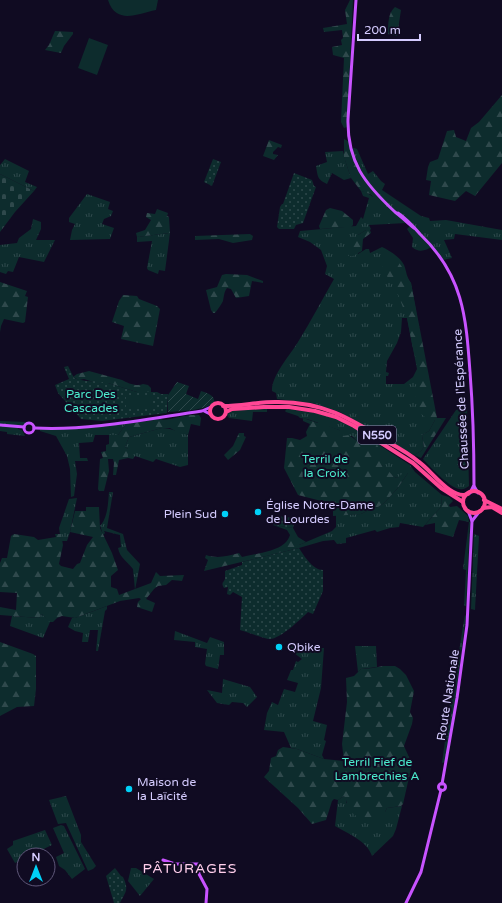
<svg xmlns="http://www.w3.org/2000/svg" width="502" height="903" font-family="'Varela Round',sans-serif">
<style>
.grass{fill:url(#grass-tufts);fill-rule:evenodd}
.forest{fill:url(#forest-firs)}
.cemetery{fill:url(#cemetery-stones)}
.park{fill:url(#park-dots)}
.garden{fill:url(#garden-furrows)}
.pitch{fill:#0d2c2d}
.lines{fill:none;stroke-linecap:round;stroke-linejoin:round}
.major{stroke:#c853ff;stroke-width:3}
.highway{stroke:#ff4795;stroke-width:4}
.poi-dot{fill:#00d1f7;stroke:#100b22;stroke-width:1.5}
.labels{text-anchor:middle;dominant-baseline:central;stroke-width:4;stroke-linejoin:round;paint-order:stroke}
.shield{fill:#100b22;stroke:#9a92bd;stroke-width:1}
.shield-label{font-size:11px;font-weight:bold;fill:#d5ccff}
.park-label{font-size:12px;fill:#4beccd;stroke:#100b22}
.street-label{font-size:12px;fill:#d5ccff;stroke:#100b22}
.poi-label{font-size:12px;fill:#d5ccff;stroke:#100b22;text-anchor:start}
.quarter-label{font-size:14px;letter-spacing:1px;fill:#ffceeb;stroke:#100b22}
</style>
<defs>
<pattern id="grass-tufts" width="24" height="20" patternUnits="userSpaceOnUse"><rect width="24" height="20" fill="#0d2c2d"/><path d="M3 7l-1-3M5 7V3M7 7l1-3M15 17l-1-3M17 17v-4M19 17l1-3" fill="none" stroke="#2f494c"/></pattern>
<pattern id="forest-firs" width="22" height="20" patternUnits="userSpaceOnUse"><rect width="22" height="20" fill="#0d2c2d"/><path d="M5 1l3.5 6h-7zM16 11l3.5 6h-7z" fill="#2f494c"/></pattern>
<pattern id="cemetery-stones" width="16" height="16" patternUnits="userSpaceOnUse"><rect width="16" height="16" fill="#0d2c2d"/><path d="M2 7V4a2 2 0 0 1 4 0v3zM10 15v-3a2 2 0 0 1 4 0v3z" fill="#2f494c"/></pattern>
<pattern id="park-dots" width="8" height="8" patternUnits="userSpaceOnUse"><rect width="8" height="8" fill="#0d2c2d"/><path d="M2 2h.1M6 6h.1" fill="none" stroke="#2f494c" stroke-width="1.8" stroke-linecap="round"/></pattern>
<pattern id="garden-furrows" width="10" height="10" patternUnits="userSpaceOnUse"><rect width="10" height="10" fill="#0d2c2d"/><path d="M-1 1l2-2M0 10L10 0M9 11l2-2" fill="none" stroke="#2f494c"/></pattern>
</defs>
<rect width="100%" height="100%" fill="#100b22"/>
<g class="grass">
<path d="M354 148 357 149 368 174 373 171 381 181 385 184 382 190 421 216 429 218 430 221 446 220 502 230V240L455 234 454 239 444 240 452 258 443 260 433 246C425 251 419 253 412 247L413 238 407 229 410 226 406 223 369 225 371 229 370 230H366L358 235V254L366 249H369L370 253 382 247C390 251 400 257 404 265 407 273 406 276 411 283L435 420 429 431 422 435 424 447 421 451 414 455 358 422 340 412 312 403 277 399 276 393 272 391C271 376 291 354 298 342 311 321 322 300 334 279L325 274 327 266 321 250 310 242 298 237 300 231 356 226 361 217 363 219 369 198 363 196 361 191 366 192 373 197 352 149ZM402 318H407L417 369 413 377 404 384H386V376H388L389 373 386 372 387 361 397 343 401 332Z"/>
<path d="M343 151 346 163 351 178 344 180 332 173 327 184C317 179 318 177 316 166L327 162 325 152Z"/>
<polygon points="5,159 29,171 25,182 37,187 34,191 0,174 0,165"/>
<polygon points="87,194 110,202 108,209 113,211 111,216 104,219 102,224 114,228 110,239 70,240 72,230 75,224 69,222 69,218"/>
<polygon points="33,219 41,222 41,229 36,240 55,240 44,262 19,257 13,272 8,271 6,274 0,272 0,245 17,243 19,238 31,229"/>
<polygon points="170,233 165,271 159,270 158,274 148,270 147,268 152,241 137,242 137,237"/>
<path d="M467 406 469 486C466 488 463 490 460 489 451 489 430 467 423 459L456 410Z"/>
<polygon points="267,409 267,412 253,412 252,421 229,418 227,415 229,412 234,410"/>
<path d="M287 409 316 413 340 420 376 441V443L410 465 415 472 442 495 441 507 423 527 400 523 399 527 390 528 377 532 375 530 346 538V543L337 544 334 540 323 541 299 548V545L332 531 336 527V515L361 514 373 508 378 507 384 503 397 489 408 473 397 478C390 476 388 469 382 465L376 443H366L363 440 357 441 352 436H342L339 430 307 419 300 418 298 416 286 412 285 411Z"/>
<polygon points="0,421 26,422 23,425 18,426 18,429 22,430 25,436 7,434 7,432 0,431"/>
<polygon points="126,424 118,435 95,435 93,442 79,443 80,458 87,458 88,461 75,461 77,474 74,496 71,497 70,469 67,456 56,436 40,431 40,429 78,429"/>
<path d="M162 428C171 428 179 432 188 435V465L180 467 156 459 153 462 135 456 133 459 128 458V449L125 447 129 437Z"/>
<path d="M109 492H113L107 528 123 534 127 550 140 564 135 590 133 569C127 561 120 558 118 548L121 547 120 535 104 531 105 533 103 535 100 525H101C108 516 108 503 109 492Z"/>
<polygon points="77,498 70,532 67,541 61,541 59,528 69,499"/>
<polygon points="469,522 470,522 466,606 464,606 466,570 463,569"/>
<polygon points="474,534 479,536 475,610 471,609"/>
<polygon points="107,606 107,609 105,611 98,651 96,651 98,630 90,630 88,642 82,642 83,633 75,631 68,627 72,618 75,618"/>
<polygon points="42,614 50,622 43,638 10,626 12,616 39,618"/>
<path d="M465 615 466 616 454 709 445 762 442 763 452 689 445 687C460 667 460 639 465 615Z"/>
<polygon points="175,631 207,643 210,637 224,642 224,655 220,655 218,669 206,666 205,664 207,649 195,647 195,642 174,640"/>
<polygon points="311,646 314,648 324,648 321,688 313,721 327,725 324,740 326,741 322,755 324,759 297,749 291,748 284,732 264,730 267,713 272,702 278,705 284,689 295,692 298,683 287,680 291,670 293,670 296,661 298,662 302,659 286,647"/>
<polygon points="355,646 376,646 377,667 361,669 358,672"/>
<polygon points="223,679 250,687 257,697 247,707 243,703 232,702 229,705 217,703 207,690 222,693"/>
<polygon points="66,796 81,835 81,842 96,866 93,869 88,871 66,823 58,824 49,800"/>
<path d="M344 796 346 797V803L385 812 387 808 402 806 396 829 393 836 372 856C367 841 349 834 335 826L338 800Z"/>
<polygon points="61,825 64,826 85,869 72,879 65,870 59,866 56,857 64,853 53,828"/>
<polygon points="45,830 52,845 31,855 24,855 24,859 15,863 7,849 13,845 13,841"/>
<polygon points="131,868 136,868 154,879 140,896 128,881"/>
</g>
<g class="forest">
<polygon points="350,0 353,0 347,127 344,128 341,122 344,58 333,55 332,47 342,45 341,40 343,38 342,30 324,32 323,28 347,24 345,10"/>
<path d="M395 7 401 10 397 36 388 34C388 24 388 13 395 7Z"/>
<polygon points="55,31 73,32 73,34 64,46 61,53 45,50 49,45"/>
<polygon points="502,95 502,163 475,196 466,191 455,201 429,195 431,181 426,180 428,167 430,162 438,159 447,131 454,130 456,137 466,141 471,128 479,122"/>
<polygon points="344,139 350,142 360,171 381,199 377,200 370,194 361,191 351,178 344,157"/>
<polygon points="269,140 282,145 281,148 278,147 273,152 273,154 278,155 274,160 263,156"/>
<polygon points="330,208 342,211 353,220 353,225 351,227 320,229 319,226 326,210"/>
<polygon points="157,209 168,213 167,216 169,217 170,233 137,237 136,233 145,230 151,220 146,217 147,213 155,214"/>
<polygon points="366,230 370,230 371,233 363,239 362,251 353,256 348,256 348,253 358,235"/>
<polygon points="250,234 253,236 252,240 233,243 219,239 195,240 195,236"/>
<path d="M391 257C403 262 404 274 411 283L437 418H446L421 458 414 455 421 451 424 447 422 435 429 431 435 420 425 417 420 413 417 407 415 390 419 373 412 344 407 318 396 289 382 269 383 264Z"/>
<path d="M226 274 247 275 263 281V283L252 281 249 296 236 298 231 289 227 288C224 292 224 296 223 301 221 305 218 309 215 313H213L211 310 206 290 217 287 222 275Z"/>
<polygon points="0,282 27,291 25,296 28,297 25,322 23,323 4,319 1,326 0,332"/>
<polygon points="123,295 137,296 139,299 157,306 160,309 153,346 121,339 124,326 112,322 119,301"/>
<path d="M89 371 122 380C127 383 137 387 143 384L148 385 151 388V392H137L108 383 100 384 84 379 79 380 73 377 77 374Z"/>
<path d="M191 415H199L201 418 200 426 191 424 188 435 177 432 170 428H162L129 437 125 447 128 449V458L119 460 116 475H113L114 463 113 459H108L109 471 104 491H99L98 489 100 459 103 458 101 452 106 451V445L109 444V435H118L126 424 161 419 163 420C173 419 181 416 191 415Z"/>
<path d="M303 418 318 423 320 421H325L329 426 339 430 344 434 343 436 349 435 357 441 363 440 366 443H376L387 462 382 465C389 468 390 476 397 478L406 471 408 473 397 489 384 503 378 507 373 508 361 514 333 516V504L298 495 284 468 287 438H292L300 440 307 436 306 432 310 424 303 421Z"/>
<polygon points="239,433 244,433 244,436 246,437 240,450 228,460 224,455 233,446"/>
<polygon points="442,495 449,497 453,501 449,505 450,507 457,506 468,516 469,522 459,520 453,537 435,532 435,523 425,525 441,507"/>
<polygon points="86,507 99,507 100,528 112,553 118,570 111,576 111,587 117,589 119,595 151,583 156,572 160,576 184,575 182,581 172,580 166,585 158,586 154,589 146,599 155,603 152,612 137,607 138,602 141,599 139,598 120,601 75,618 62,616 57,618 53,622 49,622 42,614 39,618 0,615 0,607 16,610 17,593 0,592 0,563 2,558 7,558 11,536 14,534 34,537 38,540 56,537 55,534 61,534 63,545 59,564 61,566 73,569 77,564 80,563 87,545 93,537 70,532 75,511 86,511"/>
<path d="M273 525 293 528 298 537 306 542 299 545V548L204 571 208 560 205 558 206 555C218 559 227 556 239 553L242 557C257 553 285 552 290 535L287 530Z"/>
<polygon points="0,642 33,654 36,656 36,689 34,706 17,707 0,716"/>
<path d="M383 666H395L400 669 406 675 414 691 410 712 413 718 412 724 404 746 412 764 403 804 401 806 387 808 385 812V818C372 822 357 821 348 808 346 804 347 799 344 796L338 800 334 799 332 801 326 820 312 824 298 808 264 777 269 771 271 758 276 756 278 750 283 747 297 749 324 759 344 761 342 744 347 702 346 678 354 676 361 669 373 668Z"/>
</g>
<polygon class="cemetery" points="0,174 34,191 15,212 0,232"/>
<g class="park">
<polygon points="213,159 221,162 212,186 204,182"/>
<polygon points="294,173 312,180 314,186 316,187 303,223 296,225 294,229 279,229 277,227 280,207 282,204 283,204"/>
<path d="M68 366 74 378C78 380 91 382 96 381L100 384 102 382 108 383 137 392H157L161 394H168L167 413 102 421 81 419 58 393 55 385 69 379 64 367Z"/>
<polygon points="275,516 295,518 293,528 273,525"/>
<path d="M299 548C304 556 313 570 323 570V591L313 614 308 612C301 619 280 639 270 639 265 639 247 632 240 630L242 597 233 592 230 595 227 594 228 587 224 588C221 583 223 583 225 579 225 577 225 573 225 571L242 565V562Z"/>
<path d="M115 868 121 876 123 877C129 890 126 891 120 903H114L106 876Z"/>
</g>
<path class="garden" d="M177 382 189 386 186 394 198 399 201 391C207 393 215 395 214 402 206 411 180 411 168 412V395Z"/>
<g class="pitch">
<path d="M108 0H158L156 10C137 14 116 25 108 0Z"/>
<polygon points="89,38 108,45 97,75 78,68"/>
<rect x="126" y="395" width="25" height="14"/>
</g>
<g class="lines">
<g class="major">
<path d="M356 0 348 119C347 162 365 184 395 212 402 217 407 223 414 228"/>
<path d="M398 213C407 219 413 226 420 234 463 275 466 316 470 372 473 410 474 447 474 485L470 493"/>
<polyline points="204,411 210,414"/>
<circle cx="29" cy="428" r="5"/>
<polyline points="0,425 24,427"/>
<path d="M34 428C90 431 147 419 202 411L211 407"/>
<polyline points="474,486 478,493"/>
<polyline points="472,521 479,512"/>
<circle cx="442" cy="787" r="3.5"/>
<polyline points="442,784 457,698 467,625 472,521 468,511"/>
<polyline points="163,860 175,864 198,864 199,874 207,889 206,903"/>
<polyline points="406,903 421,872 441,790"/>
</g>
<g class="highway">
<circle cx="218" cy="411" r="8"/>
<path d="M223 406C241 406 258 402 275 402 322 401 350 418 388 442 399 448 410 454 419 462 431 470 452 501 468 494"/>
<polyline points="226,412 232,409 264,407 289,407 315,411 336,417 354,426 413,463 441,488 463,502"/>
<circle cx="474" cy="502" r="11"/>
<polyline points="484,500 502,509"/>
<polyline points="483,508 492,507 502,513"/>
</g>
</g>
<g class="poi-dot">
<circle cx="258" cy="512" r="4"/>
<circle cx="225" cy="514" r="4"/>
<circle cx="279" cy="647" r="4"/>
<circle cx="129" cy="789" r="4"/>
</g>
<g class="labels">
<rect class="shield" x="358" y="426" width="38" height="18" rx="3"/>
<g class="shield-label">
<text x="377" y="435">N550</text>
</g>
<g class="park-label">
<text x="91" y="394">Parc Des<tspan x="91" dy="14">Cascades</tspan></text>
<text x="325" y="459">Terril de<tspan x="325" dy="14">la Croix</tspan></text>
<text x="377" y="762">Terril Fief de<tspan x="377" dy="14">Lambrechies A</tspan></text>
</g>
<g class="street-label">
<text transform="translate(461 399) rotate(-93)">Chaussée de l'Espérance</text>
<text transform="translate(448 695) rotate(-81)">Route Nationale</text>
</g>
<g class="poi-label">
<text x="266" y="505">Église Notre-Dame<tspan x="266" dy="14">de Lourdes</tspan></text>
<text x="217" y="514" text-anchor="end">Plein Sud</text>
<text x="287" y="647">Qbike</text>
<text x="137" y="782">Maison de<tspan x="137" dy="14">la Laïcité</tspan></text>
</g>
<g class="quarter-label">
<text x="190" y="868">PÂTURAGES</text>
</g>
</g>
<g transform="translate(36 867)"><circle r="19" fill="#100b22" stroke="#5f587a"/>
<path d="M0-3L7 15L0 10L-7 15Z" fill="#00d1f7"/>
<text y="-6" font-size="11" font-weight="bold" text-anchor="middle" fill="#d5ccff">N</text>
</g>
<path d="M358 34v6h62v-6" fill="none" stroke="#d5ccff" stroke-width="2"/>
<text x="364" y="34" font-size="12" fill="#d5ccff" stroke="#100b22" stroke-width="3" paint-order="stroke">200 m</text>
</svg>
